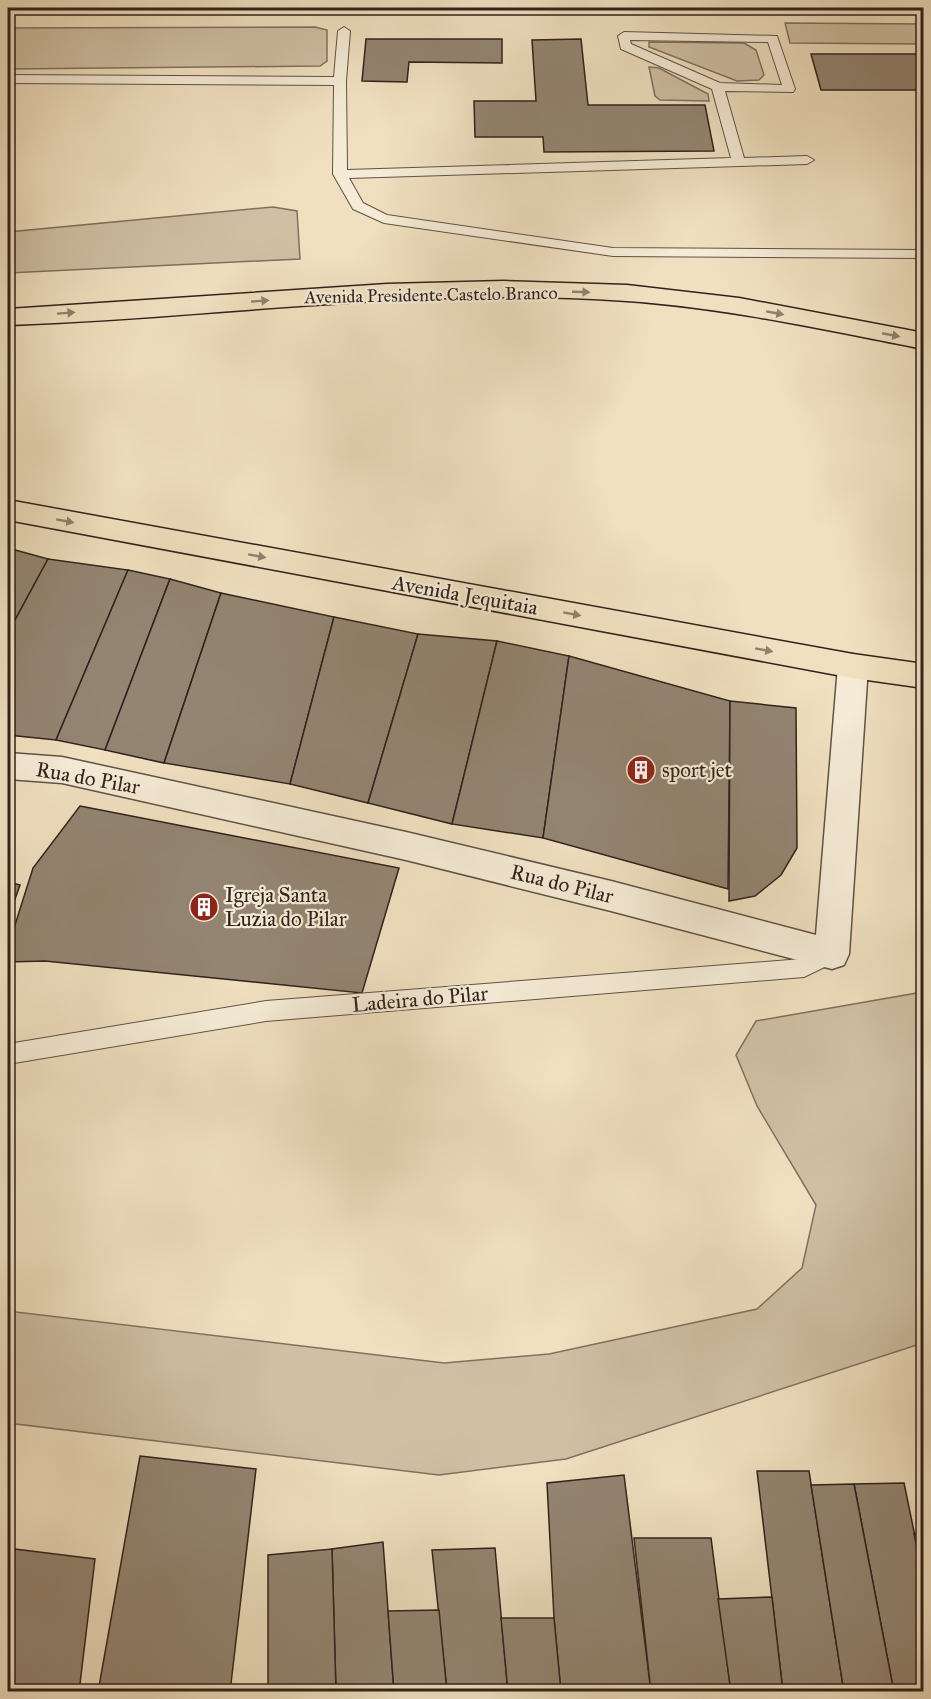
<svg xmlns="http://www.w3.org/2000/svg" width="931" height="1699" font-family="'IM FELL Great Primer',serif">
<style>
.green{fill:#cfc0a4;stroke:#7f7160;stroke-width:1.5}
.building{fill:#938572;stroke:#2f221d;stroke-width:1.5}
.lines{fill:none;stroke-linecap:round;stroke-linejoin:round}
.lane-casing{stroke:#5f5246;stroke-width:2}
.street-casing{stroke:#5f5246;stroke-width:3}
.primary-casing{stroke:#2f221d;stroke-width:3}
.lane{fill:#f5ebd6;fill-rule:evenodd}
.street{fill:#f5ebd6;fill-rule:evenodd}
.primary{fill:#f0e0c0;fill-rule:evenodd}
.oneway{fill:#90816e}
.labels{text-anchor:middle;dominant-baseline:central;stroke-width:4.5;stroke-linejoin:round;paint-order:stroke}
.far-street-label{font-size:18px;fill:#2f221d;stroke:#f5ebd6}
.street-label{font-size:21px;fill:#2f221d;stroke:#f5ebd6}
.poi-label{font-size:21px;fill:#2f221d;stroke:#f5ebd6;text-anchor:start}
</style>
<rect width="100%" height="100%" fill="#f0e0c0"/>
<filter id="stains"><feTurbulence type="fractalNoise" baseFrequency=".00333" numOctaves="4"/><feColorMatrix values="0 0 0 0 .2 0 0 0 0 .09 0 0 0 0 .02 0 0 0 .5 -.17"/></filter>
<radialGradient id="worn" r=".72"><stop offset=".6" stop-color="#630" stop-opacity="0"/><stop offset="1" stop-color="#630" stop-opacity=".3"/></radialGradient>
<g class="green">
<polygon points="785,23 923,24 923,44 790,43"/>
<polygon points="315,27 327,30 327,61 320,66 8,69 8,28"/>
<polygon points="649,42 744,43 756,50 764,75 759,80 737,81 649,47"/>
<polygon points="649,67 659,68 708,94 709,101 660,100 655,96"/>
<polygon points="273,207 297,211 300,259 8,273 8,232"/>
<polygon points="923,992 923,1343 566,1459 439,1475 8,1423 8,1311 444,1363 549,1354 757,1309 802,1268 816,1205 757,1106 736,1055 756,1021"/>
</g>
<g class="building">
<polygon points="366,39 502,39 502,63 409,62 407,82 362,81"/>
<polygon points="581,39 588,105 705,105 714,151 544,152 543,137 475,137 474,101 536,101 532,40"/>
<polygon points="811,54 924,54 924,90 821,90"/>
<polygon points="8,548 48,559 8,633"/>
<polygon points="48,559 128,570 56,740 8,735 8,633"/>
<polygon points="128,570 170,579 105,750 56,740"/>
<polygon points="170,579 221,593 164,763 105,750"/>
<polygon points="221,593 334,617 290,784 164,763"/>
<polygon points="334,617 418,634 368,803 290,784"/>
<polygon points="418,634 497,641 452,824 368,803"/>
<polygon points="497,641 569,656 543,838 452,824"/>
<polygon points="569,656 730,701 728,889 543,838"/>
<polygon points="730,701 796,708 797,848 781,875 755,896 729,901"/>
<polygon points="80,806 399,868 362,993 45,961 8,962 8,947 33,868"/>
<polygon points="8,882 20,885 8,919"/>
<polygon points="140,1456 256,1469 230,1692 98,1692"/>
<polygon points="757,1471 809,1471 844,1692 783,1692"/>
<polygon points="624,1475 651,1692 561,1692 554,1618 547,1483"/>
<polygon points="904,1483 924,1580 924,1692 894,1692 854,1484"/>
<polygon points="854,1484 894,1692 844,1692 811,1485"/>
<polygon points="924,1533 924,1580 914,1534"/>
<polygon points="634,1538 711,1538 731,1692 651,1692"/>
<polygon points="383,1542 394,1692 336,1692 332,1549"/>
<polygon points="8,1548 15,1549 8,1602"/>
<polygon points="495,1548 508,1692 447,1692 432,1550"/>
<polygon points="15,1549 95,1559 79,1692 8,1692 8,1602"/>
<polygon points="332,1549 336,1692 268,1692 268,1555"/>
<polygon points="772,1597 783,1692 731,1692 718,1599"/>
<polygon points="439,1610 447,1692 394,1692 388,1611"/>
<polygon points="501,1618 554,1618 561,1692 508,1692"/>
</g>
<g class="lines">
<g class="lane-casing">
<g id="lane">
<path d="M344 27 350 31 346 81 347 170 731 158 712 89 621 49 618 36 624 32 777 36 795 89 793 92 725 91 744 158 807 156 814 160 807 164 349 178 363 203 387 215 613 248 924 250V258L613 256 384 223 353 209 333 174 334 85 8 83V75L334 77 338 31ZM630 40 768 42 782 85 720 83 631 44Z"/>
<polygon points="832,945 839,948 842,954 839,960 804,977 266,1021 8,1064 8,1044 266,1001 802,959"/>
</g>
</g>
<g class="street-casing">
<polygon id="street" points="853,654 864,658 868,666 849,954 844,965 832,969 611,911 406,860 62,783 8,779 8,753 62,757 406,832 611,881 816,935 838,666 842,658"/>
</g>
<g class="primary-casing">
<g id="primary">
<path d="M504 281 627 285 739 298 924 333V349C825 330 727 308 627 301 420 286 214 318 8 325V309L387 284Z"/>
<polygon points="8,500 853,654 924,664 924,688 853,678 8,520"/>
</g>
</g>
<use href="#lane" class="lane"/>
<use href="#street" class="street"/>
<use href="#primary" class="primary"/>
</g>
<defs><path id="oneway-solid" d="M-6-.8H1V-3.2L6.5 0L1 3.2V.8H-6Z" transform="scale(1.5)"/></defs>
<g class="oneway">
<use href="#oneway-solid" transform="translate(581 292) rotate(2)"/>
<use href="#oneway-solid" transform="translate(260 301) rotate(-4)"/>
<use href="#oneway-solid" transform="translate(66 313) rotate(-4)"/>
<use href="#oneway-solid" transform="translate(775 313) rotate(10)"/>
<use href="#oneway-solid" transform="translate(891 335) rotate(11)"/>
<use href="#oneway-solid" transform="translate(65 521) rotate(10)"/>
<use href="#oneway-solid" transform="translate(257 556) rotate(10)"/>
<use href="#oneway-solid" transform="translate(572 614) rotate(10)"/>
<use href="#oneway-solid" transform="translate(764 650) rotate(10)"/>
</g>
<defs>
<g id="building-disc" transform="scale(1.5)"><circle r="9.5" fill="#8f2418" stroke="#f5ebd6"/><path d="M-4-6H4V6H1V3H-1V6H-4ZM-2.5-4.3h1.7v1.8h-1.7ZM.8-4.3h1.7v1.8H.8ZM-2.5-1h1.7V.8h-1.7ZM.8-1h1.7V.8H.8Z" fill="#fff"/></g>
</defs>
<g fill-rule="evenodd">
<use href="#building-disc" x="641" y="770"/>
<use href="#building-disc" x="204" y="907"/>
</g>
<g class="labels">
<g class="far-street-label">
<text transform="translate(431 295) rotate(-1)">Avenida Presidente Castelo Branco</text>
</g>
<g class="street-label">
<text transform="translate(465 595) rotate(10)">Avenida Jequitaia</text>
<text transform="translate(88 778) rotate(10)">Rua do Pilar</text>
<text transform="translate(562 884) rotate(14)">Rua do Pilar</text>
<text transform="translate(420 999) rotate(-5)">Ladeira do Pilar</text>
</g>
<g class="poi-label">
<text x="662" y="770">sport jet</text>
<text x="225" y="895">Igreja Santa<tspan x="225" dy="24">Luzia do Pilar</tspan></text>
</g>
</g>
<rect width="931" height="1699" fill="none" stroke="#f0e0c0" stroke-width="30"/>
<rect x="9" y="9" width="913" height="1681" fill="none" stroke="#2f221d" stroke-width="3"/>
<rect x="15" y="15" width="901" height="1669" fill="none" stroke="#2f221d" stroke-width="1.5"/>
<rect width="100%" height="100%" filter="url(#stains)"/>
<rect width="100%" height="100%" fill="url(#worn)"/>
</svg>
